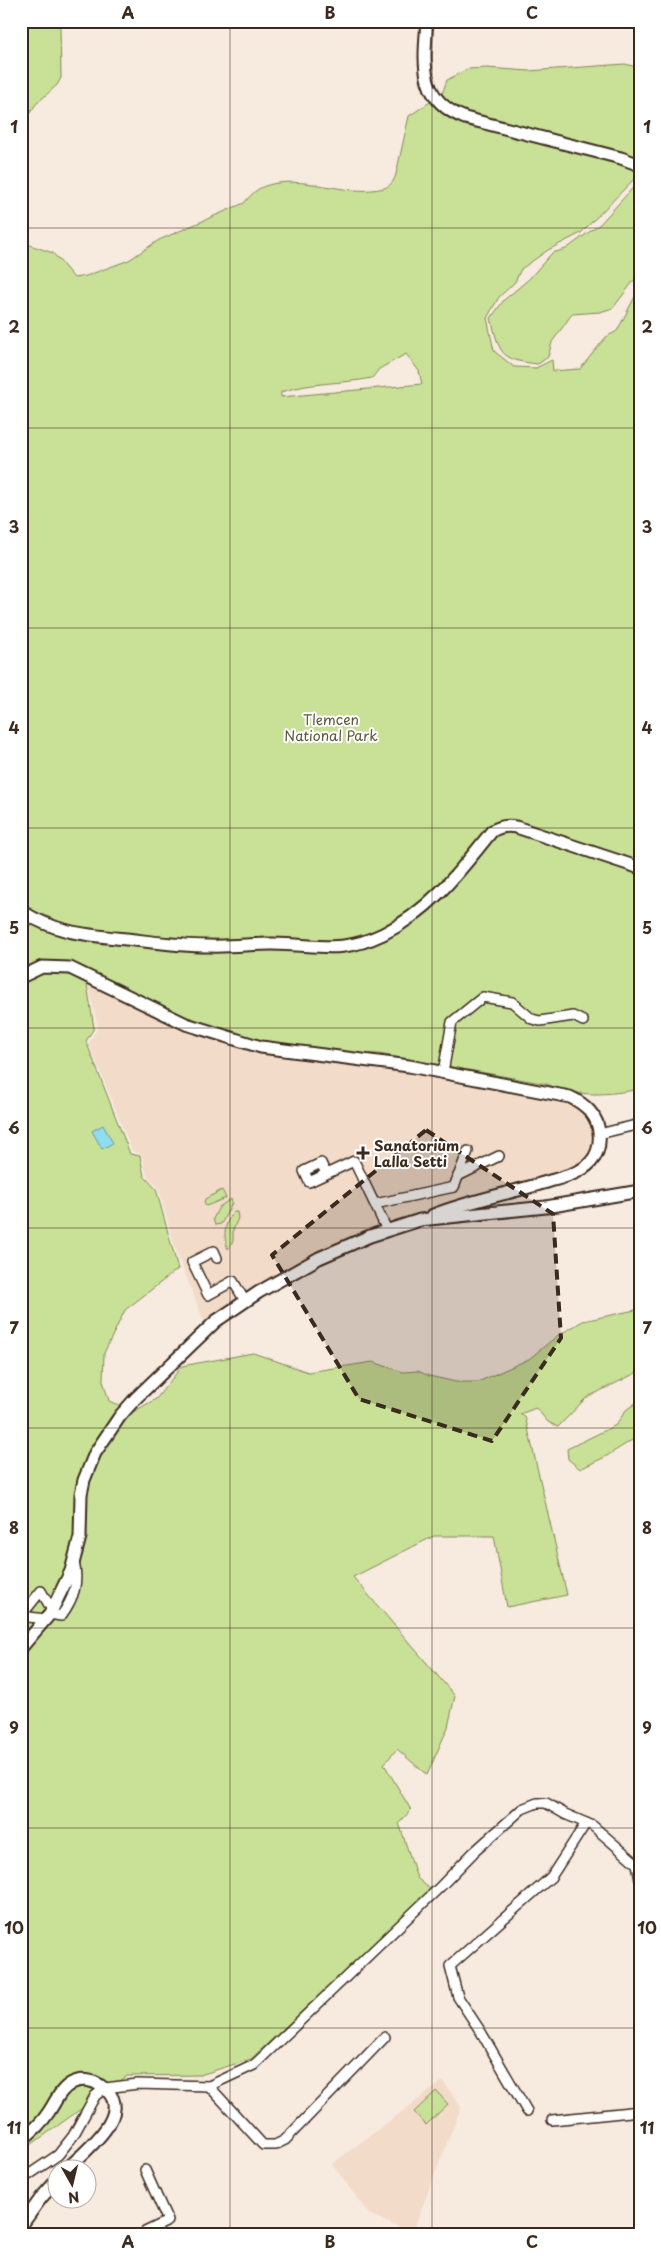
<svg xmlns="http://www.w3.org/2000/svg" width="661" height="2256" font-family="'Playpen Sans',sans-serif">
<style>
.built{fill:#f2dbc9}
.green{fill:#c9e197;stroke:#82865a;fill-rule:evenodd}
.water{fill:#90ddf0;stroke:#6e959c}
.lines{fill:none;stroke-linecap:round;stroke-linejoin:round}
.minor-casing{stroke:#3b2a1e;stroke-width:12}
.secondary-casing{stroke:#3b2a1e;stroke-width:15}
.minor{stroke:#fff;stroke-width:9}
.secondary{stroke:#fff;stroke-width:11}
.marked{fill:#3b2a1e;fill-opacity:0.2;stroke:#3b2a1e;stroke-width:4;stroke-dasharray:10 6;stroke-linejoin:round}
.grid{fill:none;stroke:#3b2a1e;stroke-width:1;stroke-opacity:0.55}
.poi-dot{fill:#3b2a1e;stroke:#fff;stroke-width:2}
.labels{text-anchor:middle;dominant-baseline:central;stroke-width:4;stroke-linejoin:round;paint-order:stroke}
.park-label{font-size:14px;fill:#5e583c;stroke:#fff}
.poi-label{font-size:14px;font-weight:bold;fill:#3b2a1e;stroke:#fff;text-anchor:start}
.neatline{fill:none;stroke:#3b2a1e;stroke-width:2}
.grid-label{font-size:16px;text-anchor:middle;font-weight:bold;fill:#3b2a1e}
</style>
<rect width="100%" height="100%" fill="#f7eadf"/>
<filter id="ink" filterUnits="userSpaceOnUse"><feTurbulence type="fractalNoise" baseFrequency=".02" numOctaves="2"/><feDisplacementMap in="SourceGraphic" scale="10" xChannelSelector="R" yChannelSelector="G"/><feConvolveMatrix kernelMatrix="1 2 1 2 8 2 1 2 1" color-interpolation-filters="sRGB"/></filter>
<g filter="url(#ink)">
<g class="built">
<polygon points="88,983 187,1029 257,1053 362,1068 442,1076 570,1102 581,1109 591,1126 590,1151 585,1159 576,1167 554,1176 458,1202 391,1224 247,1294 204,1321 176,1251 158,1187 147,1176 142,1155 132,1151 89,1043 98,1027"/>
<polygon points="443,2081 461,2107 412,2233 369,2214 332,2164"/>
</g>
<g class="green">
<polygon points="40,21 57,21 60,27 61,78 57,85 36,104 21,126 21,29"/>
<path d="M625 64 640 68V173L581 233 548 250 521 269 515 282 499 297 487 318 494 351 514 367 536 368 552 360 553 371 580 369 606 337 617 331 640 287V1089C608 1095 577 1098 547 1084L379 1054 333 1053 260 1040 196 1022 85 972 94 1028 86 1041 130 1154 140 1156 144 1176 156 1189 178 1269 125 1310 104 1353 103 1381 109 1401 133 1412 156 1399 182 1366 253 1353 308 1372 373 1362 403 1372 418 1371 429 1376 456 1382H478L529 1359 557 1336 583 1321 640 1309V1371L586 1398 558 1427 548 1422 536 1408 520 1414 525 1416 567 1595 507 1607 494 1536H434L353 1577 455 1696 448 1727 427 1775 397 1749 384 1764 411 1810 399 1823 417 1878 430 1889 417 1904 251 2059 200 2075 127 2076 21 2152V242L53 253 74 278 86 276 129 260 159 240 244 203C250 196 256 189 265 186 303 173 345 198 384 188 391 186 394 181 396 174L409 116 442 94 447 80 468 69 487 68 529 71ZM406 354 419 371 422 384 281 397V392C310 382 342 384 372 378L379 369Z"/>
<path d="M640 180V280L635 279 613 308 600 312 572 314 552 342 548 357 538 364C499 360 500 353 491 318L504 300 529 279 552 253 566 249 600 224Z"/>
<polygon points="222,1190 226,1198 206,1206 204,1203 205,1199"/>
<polygon points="231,1199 232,1203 221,1224 215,1225 213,1219 219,1207"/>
<path d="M234 1212H237L238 1218 233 1230V1241L228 1249C223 1237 224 1222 234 1212Z"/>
<polygon points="640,1400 640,1435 605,1457 580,1469 568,1459 567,1449 616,1425 626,1410"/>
<polygon points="436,2091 448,2104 426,2125 414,2112"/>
</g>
<polygon class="water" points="103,1125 113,1143 102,1149 92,1131"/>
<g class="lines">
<g class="minor-casing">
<g id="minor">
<polyline points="443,1072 452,1022 483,997 512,1002 532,1019 540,1021 573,1016 583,1021"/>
<polyline points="599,1134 640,1124"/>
<polyline points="326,1174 321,1163 304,1171 309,1182 354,1161 387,1230"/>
<polyline points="458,1176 499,1156"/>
<polyline points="375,1204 454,1187 468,1151"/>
<polyline points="217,1258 214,1251 192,1262 208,1295 233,1281 245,1301"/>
<path d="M50 1614 61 1616C74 1598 79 1583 74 1562"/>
<polyline points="21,1616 41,1591 52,1610"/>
<polyline points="21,1616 45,1619"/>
<polyline points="209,2086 263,2145 275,2145 285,2140 385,2037"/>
<polyline points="527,2111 481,2032 458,1997 450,1966 551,1877 586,1823"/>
<polyline points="552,2120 640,2111"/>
<polyline points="145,2170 168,2221 145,2232"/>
<polyline points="21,2180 58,2155 73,2136 95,2096 105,2088 138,2084 209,2086 254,2065 441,1886 474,1852 522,1809 537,1803 546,1803 565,1814 593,1826 637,1864 640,1880"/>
</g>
</g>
<g class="secondary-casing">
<g id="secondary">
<path d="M427 21C424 63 418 100 465 118L621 158 640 165"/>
<path d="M21 911C56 933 86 935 126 939 153 942 180 946 208 946 230 947 251 944 272 944 318 944 339 955 383 934 430 911 460 871 492 831 500 826 507 825 516 827L640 868"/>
<path d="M21 977 42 967 70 968 186 1024 261 1047 409 1066 570 1097C585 1104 598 1116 599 1133 600 1143 598 1154 591 1162 581 1173 564 1177 550 1181 512 1193 471 1200 433 1215"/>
<polyline points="21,1648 50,1614 71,1571 80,1537 81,1494 84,1480 95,1453 120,1416 136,1398 216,1321 259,1292 319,1258 370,1236 420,1220 546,1207 640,1191"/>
<path d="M21 2140C32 2132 41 2124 48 2113 55 2103 60 2089 72 2083 81 2078 93 2080 101 2086 139 2110 85 2151 68 2168"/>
<polyline points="21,2226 41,2198 58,2179"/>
</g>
</g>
<use href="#minor" class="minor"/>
<use href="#secondary" class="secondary"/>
</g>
</g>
<path class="marked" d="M426 1130 553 1214 561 1338 492 1441 359 1399 272 1255Z"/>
<path class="grid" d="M230 21V2235M432 21V2235M21 228H640M21 428H640M21 628H640M21 828H640M21 1028H640M21 1228H640M21 1428H640M21 1628H640M21 1828H640M21 2028H640"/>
<path class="poi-dot" d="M360.5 1145.5h5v5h5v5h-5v5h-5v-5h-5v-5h5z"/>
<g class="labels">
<g class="park-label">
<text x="331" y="719">Tlemcen<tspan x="331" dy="16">National Park</tspan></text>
</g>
<g class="poi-label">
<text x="374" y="1145">Sanatorium<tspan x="374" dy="16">Lalla Setti</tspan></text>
</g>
</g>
<rect width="661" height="2256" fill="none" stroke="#fff" stroke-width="55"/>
<g transform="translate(72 2184) rotate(172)"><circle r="24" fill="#ffffff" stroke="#b1aaa5"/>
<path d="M0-4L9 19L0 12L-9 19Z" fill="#3b2a1e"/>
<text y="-8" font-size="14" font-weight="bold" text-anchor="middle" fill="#3b2a1e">N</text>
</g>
<rect x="28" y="28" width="606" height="2200" class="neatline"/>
<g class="grid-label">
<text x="128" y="19">A</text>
<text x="330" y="19">B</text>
<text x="532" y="19">C</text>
<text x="14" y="133">1</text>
<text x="647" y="133">1</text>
<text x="14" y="333">2</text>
<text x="647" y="333">2</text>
<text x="14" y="533">3</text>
<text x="647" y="533">3</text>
<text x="14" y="734">4</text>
<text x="647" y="734">4</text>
<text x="14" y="934">5</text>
<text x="647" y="934">5</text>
<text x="14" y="1134">6</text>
<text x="647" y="1134">6</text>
<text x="14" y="1334">7</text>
<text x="647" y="1334">7</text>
<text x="14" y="1534">8</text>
<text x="647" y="1534">8</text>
<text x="14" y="1734">9</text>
<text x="647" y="1734">9</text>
<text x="14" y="1934">10</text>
<text x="647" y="1934">10</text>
<text x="14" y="2134">11</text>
<text x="647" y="2134">11</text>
<text x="128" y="2248">A</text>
<text x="330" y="2248">B</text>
<text x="532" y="2248">C</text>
</g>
</svg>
